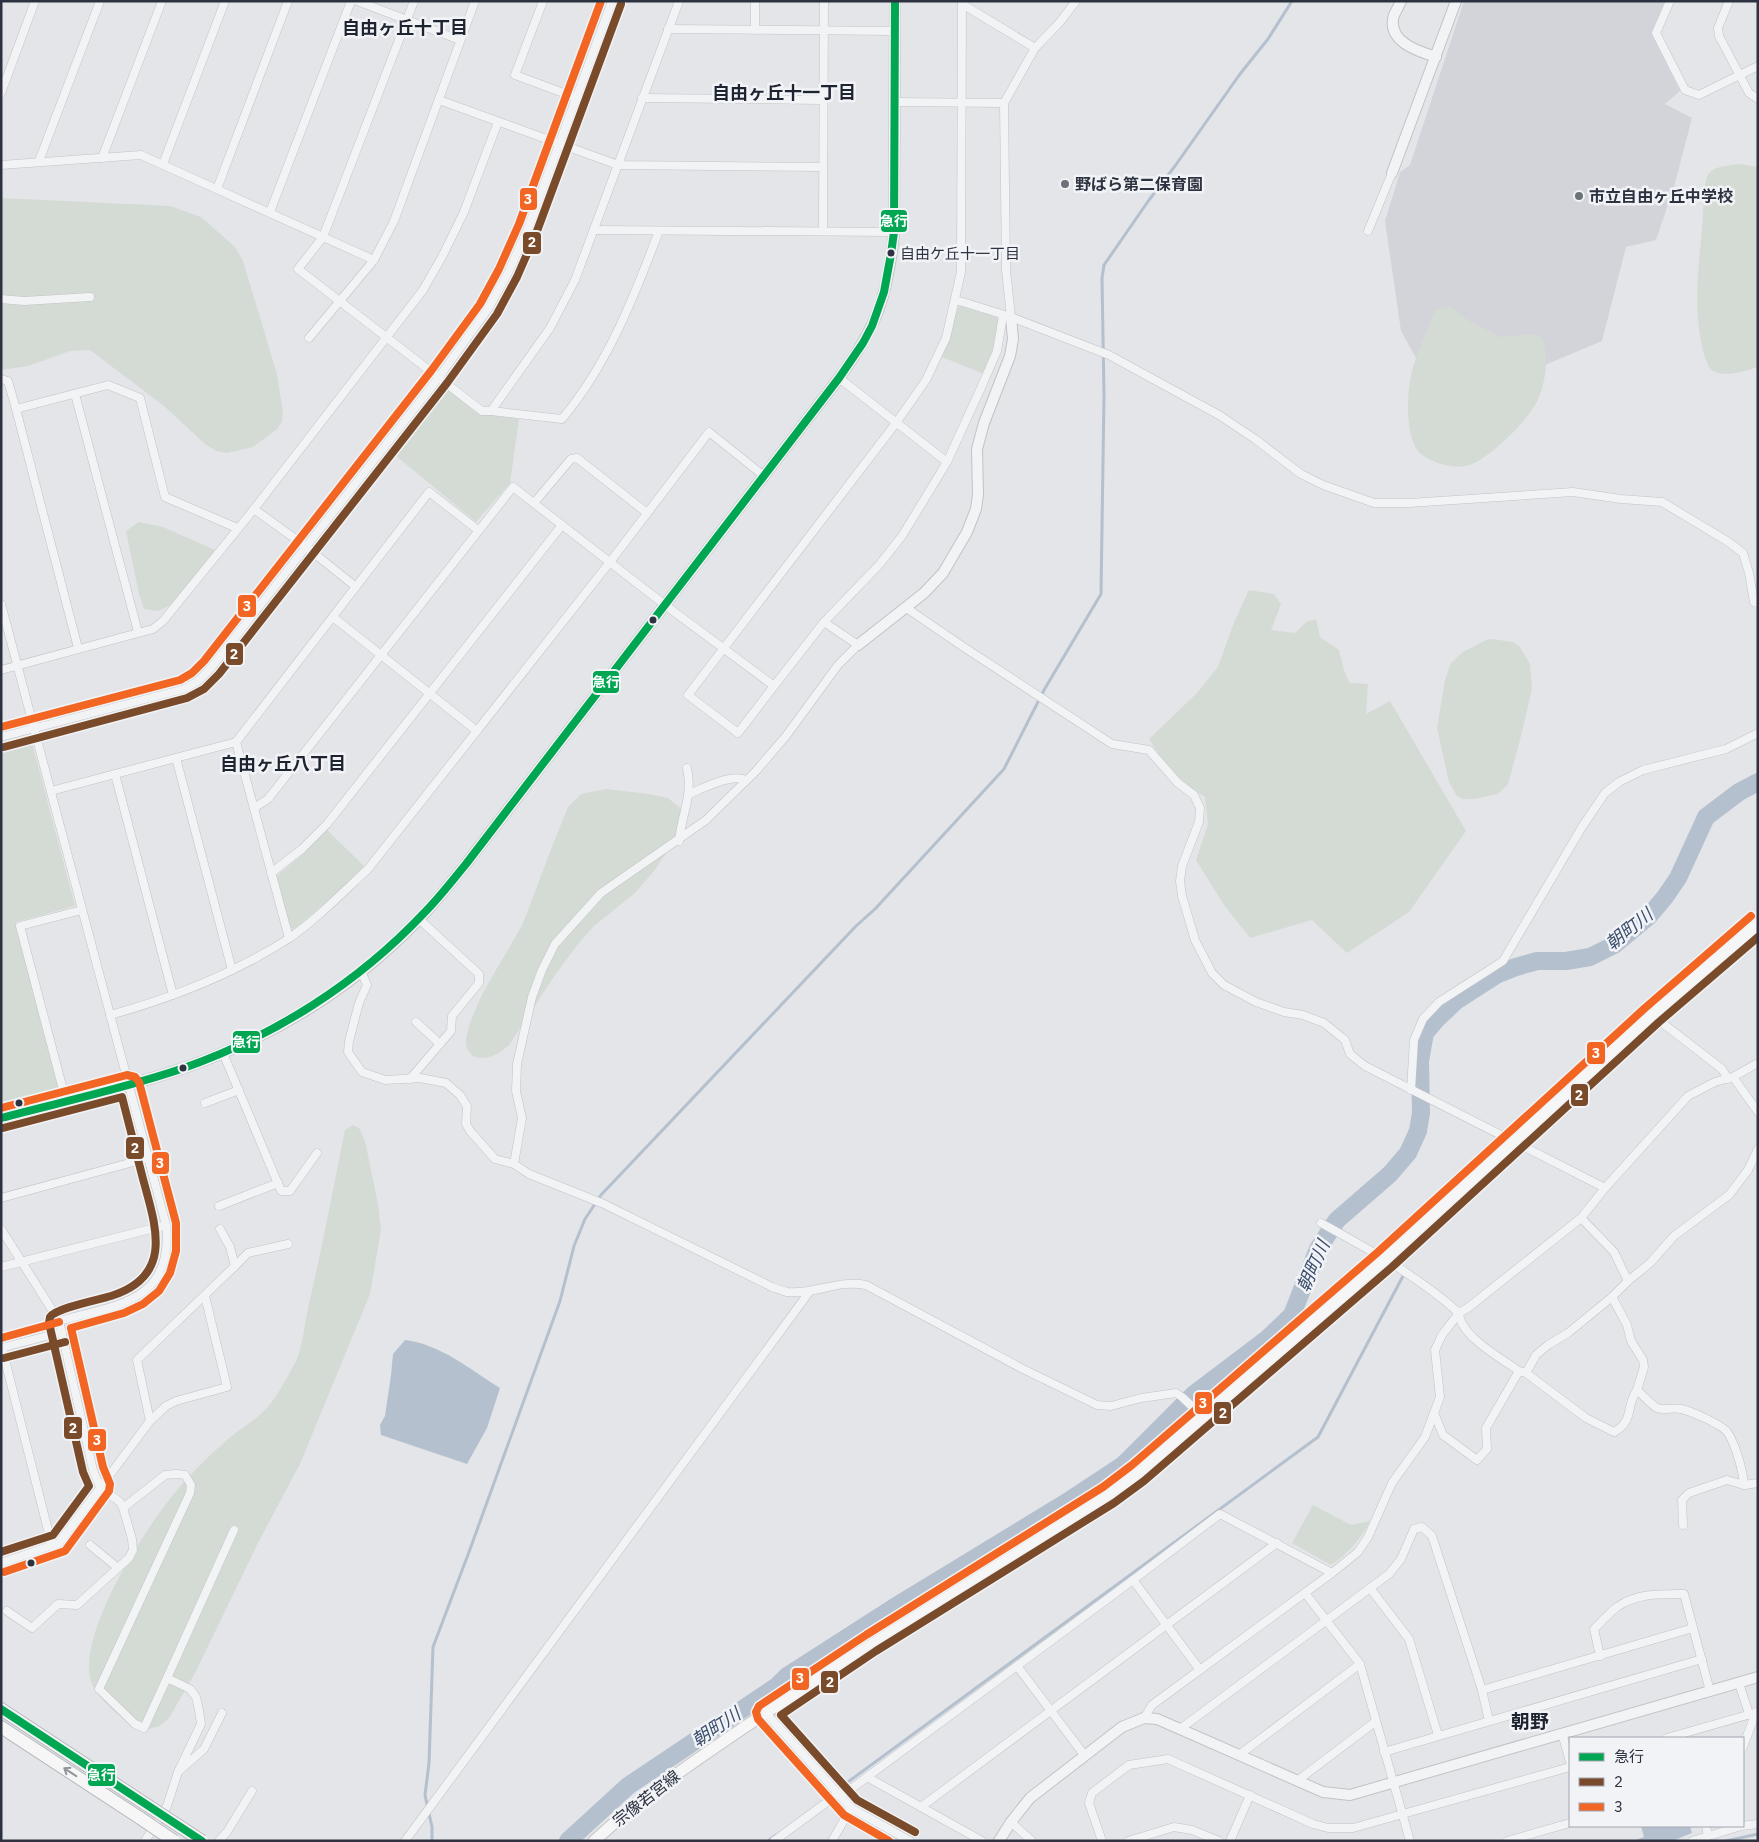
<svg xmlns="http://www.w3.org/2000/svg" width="1759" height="1842" font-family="'IBM Plex Sans','Noto Sans JP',sans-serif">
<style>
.built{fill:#d2d4da}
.green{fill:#d4dbd4}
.water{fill:#b5c0cf}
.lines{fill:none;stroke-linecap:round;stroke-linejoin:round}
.stream{stroke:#b5c0cf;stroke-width:3}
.river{stroke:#b5c0cf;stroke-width:18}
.minor-casing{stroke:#c2c3c6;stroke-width:9}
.tertiary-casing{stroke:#c2c3c6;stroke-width:12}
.secondary-casing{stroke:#c2c3c6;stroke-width:13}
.trunk-casing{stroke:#b6b8bc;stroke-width:14}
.minor{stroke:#f2f3f4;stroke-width:8}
.tertiary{stroke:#f2f3f4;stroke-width:10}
.secondary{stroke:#f6f6f6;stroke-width:11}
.trunk{stroke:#f6f6f6;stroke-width:12}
.trunk-bridge-casing{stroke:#b6b8bc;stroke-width:14;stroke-linecap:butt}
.trunk-bridge{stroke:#f6f6f6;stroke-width:12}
.bus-1-casing{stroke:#f1f3f6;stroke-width:11}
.bus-2-casing{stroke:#f1f3f6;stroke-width:11}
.bus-3-casing{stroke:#f1f3f6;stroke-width:11}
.bus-1{stroke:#00a651;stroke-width:8}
.bus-2{stroke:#7a4b2a;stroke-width:8}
.bus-3{stroke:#f26522;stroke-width:8}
.oneway{stroke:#91949a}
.poi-dot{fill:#6c717a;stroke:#f1f3f6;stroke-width:2}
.bus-dot{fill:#2c323f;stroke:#f1f3f6;stroke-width:2}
.labels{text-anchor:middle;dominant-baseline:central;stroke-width:5;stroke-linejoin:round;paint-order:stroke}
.bus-label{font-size:15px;fill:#2c323f;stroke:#f1f3f6;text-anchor:start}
.poi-label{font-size:16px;font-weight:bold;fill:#2c323f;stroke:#f1f3f6;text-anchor:start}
.street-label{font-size:16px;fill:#2c323f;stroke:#f1f3f6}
.neighbourhood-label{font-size:18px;font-weight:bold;fill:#1e2330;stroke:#f1f3f6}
.water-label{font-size:18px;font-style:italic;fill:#3b4f6e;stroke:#f1f3f6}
.quarter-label{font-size:19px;font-weight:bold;fill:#1e2330;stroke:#f1f3f6}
.line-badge{stroke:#f1f3f6;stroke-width:2}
.badge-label{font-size:14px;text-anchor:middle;font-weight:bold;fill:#fff}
</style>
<rect width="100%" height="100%" fill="#e3e5e8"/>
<polygon class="built" points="1464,1 1665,1 1651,33 1680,91 1665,104 1692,118 1674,187 1656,240 1626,247 1602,341 1509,380 1429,381 1401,331 1385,221 1400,172 1410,165"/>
<g class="green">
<path d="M1739 164 1758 167V367C1745 371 1726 378 1713 371 1705 366 1700 338 1699 328 1694 291 1701 250 1703 213 1704 202 1703 185 1708 175 1714 165 1729 166 1739 164Z"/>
<polygon points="1,198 170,206 201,217 235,247 243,261 277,374 283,413 282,421 277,429 253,447 227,453 216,451 205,444 164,406 90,350 70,351 28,366 1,370"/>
<path d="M962 305 997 317C1004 332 990 360 984 374L942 357 958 307Z"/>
<path d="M1449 306 1469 321 1500 337 1533 334 1542 339C1550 356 1545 388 1535 405 1526 422 1490 457 1472 464 1460 469 1442 466 1431 460 1424 457 1418 453 1415 446 1405 426 1407 388 1413 367 1419 348 1428 329 1435 310Z"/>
<polygon points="441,383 481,414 519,419 510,483 476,522 389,450"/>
<polygon points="139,522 163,527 215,550 174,604 158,611 144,609 139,594 126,531"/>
<polygon points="1249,590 1274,594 1281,604 1271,630 1295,633 1306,622 1316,619 1320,637 1339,650 1344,670 1350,683 1368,684 1366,714 1390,701 1466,831 1409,912 1347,953 1312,920 1250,938 1224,905 1196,860 1208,824 1205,797 1172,776 1149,739 1196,694 1218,667 1233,625"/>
<polygon points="1492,639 1513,642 1520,647 1530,664 1532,689 1521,736 1508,784 1498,794 1474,799 1463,799 1457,796 1449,782 1437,728 1445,680 1451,663 1463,652 1486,640"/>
<polygon points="30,735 75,906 16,922 60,1090 1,1106 1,742"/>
<path d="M606 789 649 794 668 798 680 808 683 815 684 827 654 871 635 893 594 926 578 944 555 975 509 1045C505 1048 501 1052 497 1054 479 1063 462 1057 467 1034 475 999 505 957 522 925 527 914 531 901 536 889 546 862 557 834 568 807L581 794Z"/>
<polygon points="327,830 364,866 347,884 294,929 290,928 277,877 279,874 304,853"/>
<path d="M353 1125 359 1128 365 1141 378 1204 381 1230 370 1294 300 1464 259 1541 195 1673 169 1718 160 1726 142 1731C126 1723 94 1697 90 1678 80 1628 146 1527 177 1490 192 1472 211 1454 228 1439 240 1429 254 1421 264 1411 277 1398 286 1379 295 1363 302 1351 305 1323 308 1308 322 1249 333 1189 345 1130Z"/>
<path d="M1313 1505 1351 1525 1370 1521C1360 1540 1349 1553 1331 1565L1292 1543Z"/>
</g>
<g class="water">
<path d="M405 1340C440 1344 471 1370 500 1388L487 1428 467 1464 381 1435 380 1425 385 1416 391 1375 393 1354Z"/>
<polygon points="1641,1826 1690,1826 1692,1833 1672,1841 1633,1841 1644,1837"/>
</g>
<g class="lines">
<g class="stream">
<polyline points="837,1790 1318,1437 1403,1276"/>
<polyline points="432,1841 432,1827 425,1795 429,1763 433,1647 469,1552 560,1301 574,1246 585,1219 601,1195 856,926 875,909 1004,769 1044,690 1101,594 1104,396 1102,278 1104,265 1149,200 1175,166 1240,74 1268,39 1292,1"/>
<polyline points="768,1841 776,1835"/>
<polyline points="1726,1841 1758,1834"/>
</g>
<polyline class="river" points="568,1841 628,1786 777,1686 787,1676 893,1608 1067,1502 1123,1465 1193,1395 1267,1339 1292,1315 1318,1249 1337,1220 1390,1174 1408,1153 1418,1131 1421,1113 1420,1061 1425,1033 1437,1019 1456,1001 1498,974 1516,967 1537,961 1566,961 1590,957 1614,945 1649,916 1665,897 1678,878 1706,817 1739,792 1758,782"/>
<g class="minor-casing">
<g id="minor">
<polyline points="357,1 460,40"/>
<polyline points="414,1 323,237 298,269 482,411 491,411 550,328 575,280 679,1"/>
<polyline points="543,1 515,75 577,98"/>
<polyline points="1670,1 1656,33 1685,90 1699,95 1758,66"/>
<polyline points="1729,1 1718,28 1719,36 1749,93 1758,99"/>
<polyline points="962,4 1035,48"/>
<polyline points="668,29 894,31"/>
<polyline points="755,30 755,1"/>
<polyline points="1,93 35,1"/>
<polyline points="642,98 823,100"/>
<polyline points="439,100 618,165 823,167"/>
<polyline points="894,102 1004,103"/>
<polyline points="102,158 162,1"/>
<polyline points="39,161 100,1"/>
<polyline points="163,164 225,1"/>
<polyline points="1,165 141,155 374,260"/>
<polyline points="217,189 288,1"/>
<polyline points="270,212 351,1"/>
<polyline points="594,230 894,232"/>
<polyline points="823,231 824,1"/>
<polyline points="1368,231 1392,173"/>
<polyline points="1,299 24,301 90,297"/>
<polyline points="956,300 1011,317 1109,355 1219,415 1255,439 1301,474 1323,485 1374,503 1409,503 1573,492 1621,499 1662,502 1727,541 1743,553 1749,573 1754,602 1758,603"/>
<polyline points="1011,317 1006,270 1004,103 1035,48 1060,22 1076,1"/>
<polyline points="309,338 374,260 394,221 475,1"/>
<polyline points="839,378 947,462"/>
<polyline points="1,379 8,381 16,409 108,385 140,398 165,497 237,528"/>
<polyline points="75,394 138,632"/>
<polyline points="16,409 78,648"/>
<path d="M491 411 562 419C608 364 634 297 659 231"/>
<polyline points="534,503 571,459 577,458 647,513"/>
<polyline points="254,509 305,546 356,587"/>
<path d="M1 604 166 1225C174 1302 117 1305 59 1321"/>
<polyline points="905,607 962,646 1112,744 1149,750 1178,783 1194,795 1200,808 1199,822 1182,866 1180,881 1182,896 1195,940 1212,973 1224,985 1256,1002 1284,1012 1303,1015 1324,1023 1345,1040 1350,1054 1365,1066 1605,1188"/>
<polyline points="333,617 477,731"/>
<polyline points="1,670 153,629 163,621 254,509 423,290 443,255 464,212 498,122"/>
<polyline points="774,686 738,733 688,695 896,423 926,380 946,338 961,272 962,1"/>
<polyline points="1,737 184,689 198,681 211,668 439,377 488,309 508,273 528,228 612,1"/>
<polyline points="236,742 289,938"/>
<polyline points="176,758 232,970"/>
<polyline points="115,774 173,995"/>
<polyline points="51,791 236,742 429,492 478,530"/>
<path d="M689 794C704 788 732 773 746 780"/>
<polyline points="254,808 268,799 513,487 665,605 774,686 824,622 879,565 902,536 947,462 980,390 997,351 1003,316"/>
<path d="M679 841C682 812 693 797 687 768"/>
<polyline points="271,873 302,849 327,824 562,525"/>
<path d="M361 971 367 985 359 1003 349 1041 348 1052 362 1072 385 1080 420 1078 446 1083 460 1095 467 1106 466 1124 470 1131 495 1159 514 1164 529 1174 604 1204 772 1287C776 1288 782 1291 787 1292 814 1295 839 1279 866 1285L1023 1369 1097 1405 1111 1406 1141 1398 1176 1393 1182 1397 1203 1417"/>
<path d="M110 1015C172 998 233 974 288 939 317 919 342 893 368 869L610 562 709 432 764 476"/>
<polyline points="1652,1015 1722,1069 1728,1079"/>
<polyline points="416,1022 440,1044"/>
<polyline points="223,1053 281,1191 290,1191 317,1153"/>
<polyline points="1733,1077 1758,1112"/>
<polyline points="410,1079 451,1031 452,1016 479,983 479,974 419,919"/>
<polyline points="1411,1090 1414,1040 1423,1019 1439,1002 1503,961 1582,827 1605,793 1619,782 1643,770 1726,749 1758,733"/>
<polyline points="66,1101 20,926 82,910"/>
<polyline points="205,1103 239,1090"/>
<polyline points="514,1164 522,1118 516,1091 517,1064 532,997 542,970 555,944 601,893 706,820 756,771 786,736 838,665 858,645 824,622"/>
<polyline points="1,1198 148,1158"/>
<polyline points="219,1206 278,1183"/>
<polyline points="1581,1218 1614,1252 1628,1281"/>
<path d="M1321 1223C1368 1249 1418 1276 1459 1313 1460 1336 1501 1358 1519 1371L1526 1373 1586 1418 1614 1432C1635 1420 1625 1407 1637 1390 1643 1395 1650 1404 1657 1408 1664 1411 1673 1407 1681 1409 1691 1411 1723 1425 1728 1433 1736 1446 1743 1471 1744 1485L1758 1483"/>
<polyline points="1,1229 59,1321 93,1470 100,1487 120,1502 123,1508 132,1539 133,1550 129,1558 77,1605 58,1604 32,1628 7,1611"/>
<polyline points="235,1266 248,1253 288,1244"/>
<polyline points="1,1267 166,1225"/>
<polyline points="1612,1297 1627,1325 1631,1341 1643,1360 1644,1367 1637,1390"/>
<polyline points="1,1348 62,1332"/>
<polyline points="2,1348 52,1546"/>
<polyline points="1526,1373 1536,1355 1548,1345 1568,1333 1612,1297 1628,1281 1650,1263 1674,1236 1729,1195 1748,1170 1758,1149"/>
<polyline points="1434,1413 1443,1435 1477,1460 1487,1449 1486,1428 1519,1371"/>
<polyline points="150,1421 166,1406 176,1401 227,1387 205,1296"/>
<polyline points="123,1508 165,1475 176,1474 185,1475 191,1485 190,1493 99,1689 135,1724 144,1728 167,1678 190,1689 196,1697 199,1710 201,1724 178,1772"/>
<polyline points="1683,1525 1682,1500 1689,1493 1727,1480 1744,1485"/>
<polyline points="90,1545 118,1568"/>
<polyline points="1,1563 59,1543 150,1421 137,1360 235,1266 230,1247 220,1229"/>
<polyline points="1133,1580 1200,1670"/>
<polyline points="1370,1588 1409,1639 1438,1735"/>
<polyline points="1305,1593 1360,1664 1410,1841"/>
<path d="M1600 1656 1594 1629C1601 1622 1609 1613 1617 1607 1637 1593 1661 1594 1684 1594L1710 1691"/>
<polyline points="1017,1666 1085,1756"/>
<polyline points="167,1678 234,1530"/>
<polyline points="1739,1683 1749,1714"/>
<polyline points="1482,1690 1693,1628"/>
<polyline points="766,1713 851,1808 910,1841"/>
<polyline points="1144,1718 1152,1705 1332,1573 1358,1552 1368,1537 1392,1483 1425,1437 1440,1397 1435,1350 1442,1335 1459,1313 1469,1307 1581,1218 1605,1188 1688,1096 1715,1082 1733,1077 1758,1063"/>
<polyline points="1180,1729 1389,1574 1401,1559 1414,1529 1422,1527 1432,1536 1482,1690 1489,1721"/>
<polyline points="1562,1733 1570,1762"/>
<polyline points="1667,1738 1758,1712"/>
<polyline points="1743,1747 1756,1712"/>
<polyline points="1384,1752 1702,1659"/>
<polyline points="1239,1755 1360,1664"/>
<polyline points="867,1777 921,1807 1277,1543"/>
<polyline points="1297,1781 1375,1722"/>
<polyline points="921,1807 982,1841"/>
<polyline points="1011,1822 1032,1841"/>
<polyline points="1706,1826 1708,1836"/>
<polyline points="145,1841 167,1806 178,1772 204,1749 222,1713"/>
<polyline points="219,1841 227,1832 252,1791"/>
<polyline points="405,1841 810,1291"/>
<polyline points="774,1841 838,1794 847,1792 867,1777 1133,1580 1220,1514 1332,1573"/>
<polyline points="832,1841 851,1808"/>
<polyline points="1102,1841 1089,1803 1092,1793 1129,1765 1168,1759 1313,1824 1328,1828 1353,1828 1570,1767"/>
<polyline points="1128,1841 1174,1827 1192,1830 1219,1841"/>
<polyline points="1230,1841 1250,1795"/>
<polyline points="1507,1841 1570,1823"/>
<polyline points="1692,1841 1741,1826 1758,1824"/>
</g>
</g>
<g class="tertiary-casing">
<g id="tertiary">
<path d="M1401 1C1399 6 1396 11 1394 15 1386 41 1417 51 1436 57"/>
<polyline points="1392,173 1456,1"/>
<polyline points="858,645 924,593 943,573 967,532 976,509 978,494 977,449 984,423 1010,356 1013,339 1011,317"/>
<path d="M1 1118C61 1102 122 1089 181 1069 271 1038 353 988 419 919 436 902 450 883 466 864L839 378C877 327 888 295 894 232L895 1"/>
<polyline points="999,1841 1011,1822 1030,1798 1122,1727 1144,1718 1157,1719 1180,1729 1323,1792 1350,1795 1758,1677"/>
</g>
</g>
<g class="secondary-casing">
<path id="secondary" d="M594 1841C648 1791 709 1751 770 1710 882 1636 997 1568 1109 1495L1138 1473 1385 1259 1652 1015 1758 924"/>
</g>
<g class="trunk-casing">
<g id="trunk">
<polyline points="1,1709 147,1805"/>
<polyline points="1,1727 140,1818"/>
</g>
</g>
<use href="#minor" class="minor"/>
<use href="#tertiary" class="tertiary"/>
<use href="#secondary" class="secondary"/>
<use href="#trunk" class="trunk"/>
<g class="trunk-bridge-casing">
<g id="trunk-bridge">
<polyline points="147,1805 202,1841"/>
<polyline points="140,1818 174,1841"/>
</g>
</g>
<use href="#trunk-bridge" class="trunk-bridge"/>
<g class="bus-1-casing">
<g id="bus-1">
<path d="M1 1118C61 1102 122 1089 181 1069 273 1037 357 984 424 913 439 898 452 881 466 864L839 378 863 343 872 326 884 292 891 254 894 232 895 1"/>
<polyline points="1,1709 202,1841"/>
</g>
</g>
<g class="bus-2-casing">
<g id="bus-2">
<polyline points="4,747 187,698 204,689 219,674 447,383 497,314 517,277 537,231 621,4"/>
<polyline points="4,1358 65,1342"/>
<path d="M1 1552 53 1535 89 1486 83 1472 49 1323 50 1317C56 1308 98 1300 111 1296 174 1276 156 1227 143 1179 136 1152 129 1124 122 1097L3 1128"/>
<polyline points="915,1832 857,1800 781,1715 876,1651 1114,1503 1144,1481 1392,1267 1659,1022 1758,937"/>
</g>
</g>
<g class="bus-3-casing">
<g id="bus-3">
<polyline points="1,727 180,680 192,673 204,661 431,371 480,304 499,269 519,224 601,1"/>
<polyline points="1,1108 127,1075 135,1077 139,1082 176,1223 176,1251 170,1273 159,1291 143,1304 124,1313 71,1328 103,1467 110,1484 109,1491 65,1551 4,1572"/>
<polyline points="1,1338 59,1322"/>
<polyline points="889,1841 844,1815 758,1719 756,1712 759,1706 866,1635 1103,1487 1132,1465 1378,1252 1645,1008 1751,916"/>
</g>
</g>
<use href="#bus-1" class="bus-1"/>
<use href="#bus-2" class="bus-2"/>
<use href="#bus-3" class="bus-3"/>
</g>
<defs><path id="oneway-shaft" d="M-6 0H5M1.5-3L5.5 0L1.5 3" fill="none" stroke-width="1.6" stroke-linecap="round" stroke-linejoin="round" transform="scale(1.25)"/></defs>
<use class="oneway" href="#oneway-shaft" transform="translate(70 1772) rotate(-147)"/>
<g class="poi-dot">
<circle cx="1065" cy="184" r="5"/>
<circle cx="1579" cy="196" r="5"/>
</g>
<g class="bus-dot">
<circle cx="891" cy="253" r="4.5"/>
<circle cx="653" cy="620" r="4.5"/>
<circle cx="183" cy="1068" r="4.5"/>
<circle cx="19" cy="1103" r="4.5"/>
<circle cx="31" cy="1563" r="4.5"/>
</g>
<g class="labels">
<g class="bus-label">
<text x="900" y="253">自由ケ丘十一丁目</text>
</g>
<g class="poi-label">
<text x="1075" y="184">野ばら第二保育園</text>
<text x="1589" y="196">市立自由ヶ丘中学校</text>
</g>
<g class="street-label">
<text transform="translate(646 1798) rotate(-38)">宗像若宮線</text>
</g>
<g class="neighbourhood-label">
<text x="405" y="27">自由ヶ丘十丁目</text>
<text x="784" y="92">自由ヶ丘十一丁目</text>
<text x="283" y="763">自由ヶ丘八丁目</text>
</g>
<g class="water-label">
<text transform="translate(1629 929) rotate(-39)">朝町川</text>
<text transform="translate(1313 1266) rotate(-66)">朝町川</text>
<text transform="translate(716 1727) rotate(-34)">朝町川</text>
</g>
<g class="quarter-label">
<text x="1530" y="1721">朝野</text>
</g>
</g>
<g class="line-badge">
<rect x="519" y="187" width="19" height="24" rx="5" fill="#f26522"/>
<rect x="880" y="209" width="28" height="24" rx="5" fill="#00a651"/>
<rect x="522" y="231" width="20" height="24" rx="5" fill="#7a4b2a"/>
<rect x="237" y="594" width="20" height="24" rx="5" fill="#f26522"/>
<rect x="225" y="642" width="19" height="24" rx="5" fill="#7a4b2a"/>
<rect x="592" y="670" width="28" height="24" rx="5" fill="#00a651"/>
<rect x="232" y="1030" width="29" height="24" rx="5" fill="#00a651"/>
<rect x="1586" y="1041" width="20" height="24" rx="5" fill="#f26522"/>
<rect x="1570" y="1083" width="19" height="24" rx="5" fill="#7a4b2a"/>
<rect x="125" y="1136" width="20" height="24" rx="5" fill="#7a4b2a"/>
<rect x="151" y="1151" width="19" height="24" rx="5" fill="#f26522"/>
<rect x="1194" y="1391" width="19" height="24" rx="5" fill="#f26522"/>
<rect x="1213" y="1401" width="19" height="24" rx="5" fill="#7a4b2a"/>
<rect x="63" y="1416" width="20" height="24" rx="5" fill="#7a4b2a"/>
<rect x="87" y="1428" width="20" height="24" rx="5" fill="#f26522"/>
<rect x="791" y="1667" width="19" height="24" rx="5" fill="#f26522"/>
<rect x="820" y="1670" width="19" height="24" rx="5" fill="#7a4b2a"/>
<rect x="87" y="1763" width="29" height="24" rx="5" fill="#00a651"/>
</g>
<g class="badge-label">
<text x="528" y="204">3</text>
<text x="894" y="226">急行</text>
<text x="532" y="247">2</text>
<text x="247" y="611">3</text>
<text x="234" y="659">2</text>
<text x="606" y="687">急行</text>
<text x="246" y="1047">急行</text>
<text x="1596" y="1058">3</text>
<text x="1579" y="1100">2</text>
<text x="135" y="1153">2</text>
<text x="160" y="1168">3</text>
<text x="1203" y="1408">3</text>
<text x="1223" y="1418">2</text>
<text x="73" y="1433">2</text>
<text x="97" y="1445">3</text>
<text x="800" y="1683">3</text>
<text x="830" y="1687">2</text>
<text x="101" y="1780">急行</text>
</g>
<rect width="1759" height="1842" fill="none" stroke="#2c323f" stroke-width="5"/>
<rect x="1569" y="1737" width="175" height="90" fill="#f1f3f6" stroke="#a2a6ad"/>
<rect x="1579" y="1753" width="25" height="8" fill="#00a651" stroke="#a2a6ad"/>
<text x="1614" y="1762" font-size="15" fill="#2c323f">急行</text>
<rect x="1579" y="1778" width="25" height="8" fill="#7a4b2a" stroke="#a2a6ad"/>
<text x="1614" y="1787" font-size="15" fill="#2c323f">2</text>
<rect x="1579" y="1803" width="25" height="8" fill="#f26522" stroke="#a2a6ad"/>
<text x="1614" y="1812" font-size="15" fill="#2c323f">3</text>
</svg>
